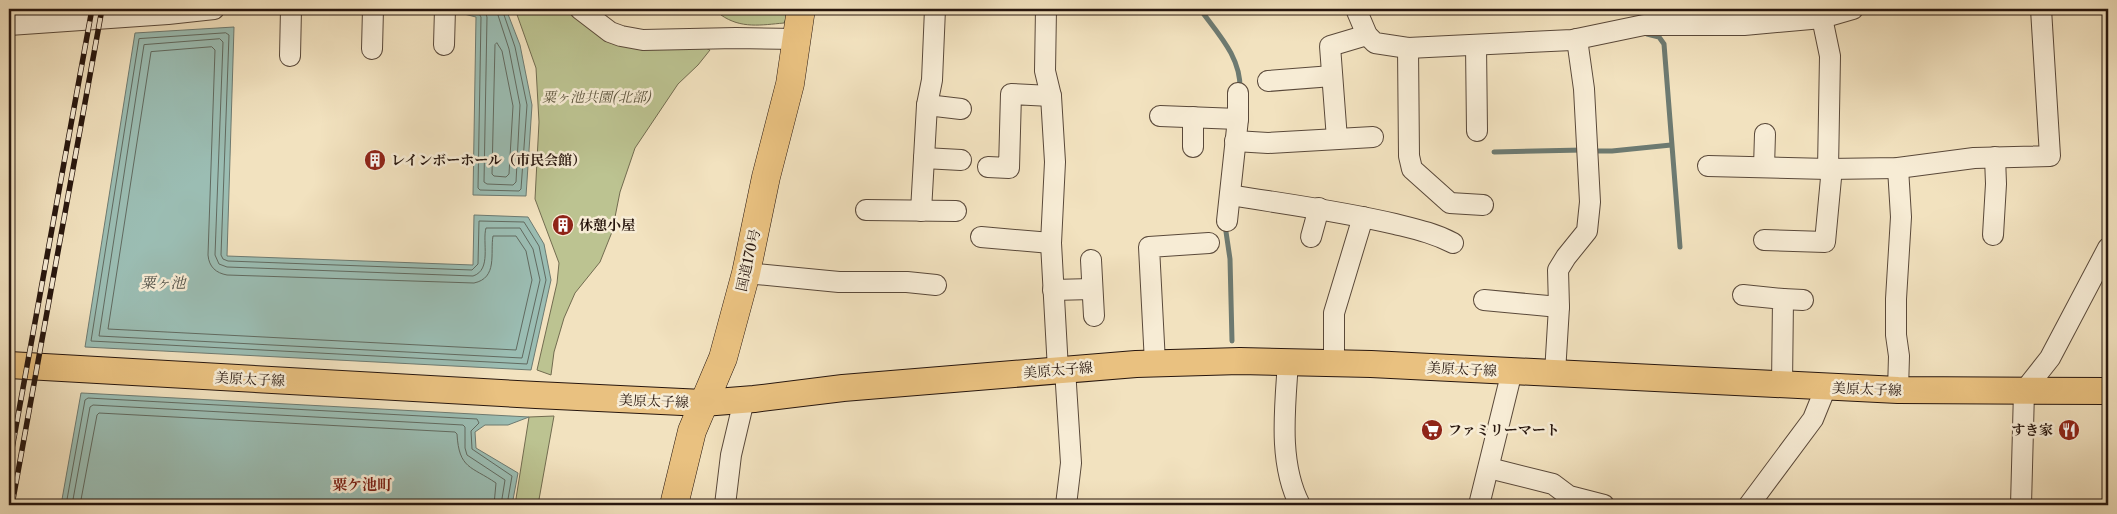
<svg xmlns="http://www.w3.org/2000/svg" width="2117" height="514" font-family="'Libre Caslon Text','Noto Serif JP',serif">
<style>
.green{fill:#bcc391;stroke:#726c50}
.water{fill:#9bbdb3;stroke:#6d7a71}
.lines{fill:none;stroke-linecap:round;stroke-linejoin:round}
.shore{stroke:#616a60;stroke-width:1}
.stream{stroke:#6d7a71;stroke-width:5}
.minor-casing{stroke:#5a493a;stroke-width:22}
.major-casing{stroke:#27160e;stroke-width:28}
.highway-casing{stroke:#27160e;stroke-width:29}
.minor{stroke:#f7ecd5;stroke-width:20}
.major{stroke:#e9c180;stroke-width:26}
.highway{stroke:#e9c180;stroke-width:28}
.rail-casing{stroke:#27160e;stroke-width:5.5}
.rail{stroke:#f7ecd5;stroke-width:4;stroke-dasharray:11;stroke-linecap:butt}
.labels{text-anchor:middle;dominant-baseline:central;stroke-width:5;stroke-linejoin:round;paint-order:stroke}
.park-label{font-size:14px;font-style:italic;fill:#5b533c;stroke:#f7ecd5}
.poi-label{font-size:14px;font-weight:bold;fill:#27160e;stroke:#f7ecd5;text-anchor:start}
.street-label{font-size:14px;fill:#27160e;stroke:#f7ecd5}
.water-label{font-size:15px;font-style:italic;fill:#505048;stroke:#f7ecd5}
.neighbourhood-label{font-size:15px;font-weight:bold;fill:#7a1f14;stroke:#f7ecd5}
</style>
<rect width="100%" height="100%" fill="#f2e2bf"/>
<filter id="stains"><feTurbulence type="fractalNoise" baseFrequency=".004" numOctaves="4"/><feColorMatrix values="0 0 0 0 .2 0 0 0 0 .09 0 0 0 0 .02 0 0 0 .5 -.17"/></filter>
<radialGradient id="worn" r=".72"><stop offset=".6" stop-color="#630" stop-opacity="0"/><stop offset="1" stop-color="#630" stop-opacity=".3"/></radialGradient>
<g class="green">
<polygon points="515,9 567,9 588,23 698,45 710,50 698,65 678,84 635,148 620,192 612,232 600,262 575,293 564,318 554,352 551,375 537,370 557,283 559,263 535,199 539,122 536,68"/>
<path d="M725 9H791L784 23C761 25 741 29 721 15Z"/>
<polygon points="554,416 538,505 515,505 529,417"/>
</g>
<g class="water">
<polygon points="453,9 506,9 520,45 532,105 526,196 473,195 476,17 452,11"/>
<polygon points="234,27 227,256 473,265 474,215 528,217 544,244 551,280 531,370 85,347 135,33"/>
<polygon points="81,393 82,393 529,417 508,425 485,425 475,432 476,448 518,473 512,505 61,505"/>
</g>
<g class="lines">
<g class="shore">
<polyline points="466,9 478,12 481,17 478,188 480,190 519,191 521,189 527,105 515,47 502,9"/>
<polyline points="484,9 487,17 484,182 487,184 513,185 516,182 520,105 509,49 496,9"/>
<polygon points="226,33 229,35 221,255 223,259 228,261 472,270 478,264 479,221 524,222 539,246 546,280 527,364 91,341 139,39"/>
<path d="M220 39 223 42 215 255 219 264 227 267 473 276C492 270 482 242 486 228H520L533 249 540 280 522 358 99 336 144 45Z"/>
<polygon points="497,43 502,51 513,106 509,174 506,177 494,176 492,174 495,45"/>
<path d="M212 47 215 50 208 255C209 267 216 273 227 275L474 283C498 278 490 253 493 236H516L526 251 532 280 516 350 108 329 151 52Z"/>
<polyline points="66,505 85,400 88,398 477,419 479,423 471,431 472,449 512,476 507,505"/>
<polyline points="72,505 90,407 93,405 463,425 465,427 465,448 467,455 505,480 501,505"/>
<path d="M80 505 97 415 99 413 455 432 457 434C459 469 471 466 496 483L494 505"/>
</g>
<g class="stream">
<path d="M1200 9C1218 34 1241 57 1240 89"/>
<polyline points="1647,34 1659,37 1664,44 1680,247"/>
<polyline points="1591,151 1612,151 1671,145"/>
<polyline points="1494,152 1583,150"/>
<polyline points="1225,225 1230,259 1232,341"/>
</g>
<g class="minor-casing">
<g id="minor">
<polyline points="580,9 610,32 621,36 643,40 736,38 797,39"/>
<polyline points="1046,9 1045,71 1051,96 1055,162 1051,243 1058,370"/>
<polyline points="1356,9 1367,35 1375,43 1408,48 1572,40 1644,25 1744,25 1822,18 1853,9"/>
<polyline points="9,25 168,14 214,9"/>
<polyline points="444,45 445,9"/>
<polyline points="1476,45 1477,131"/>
<polyline points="1408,48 1409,156 1412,169 1450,203 1483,205"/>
<polyline points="372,49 373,9"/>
<polyline points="290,56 291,9"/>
<polyline points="1268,81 1332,76"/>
<polyline points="927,105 961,109"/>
<polyline points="1160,116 1238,119"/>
<polyline points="1337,139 1330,46 1367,35"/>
<polyline points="1235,141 1268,143 1373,137"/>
<polyline points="1193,147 1193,117"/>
<polyline points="924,158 961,160"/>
<polyline points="1708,166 1828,169 1898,168 1974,158 2050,156 2041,9"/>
<polyline points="988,167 1009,168 1011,94 1051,96"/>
<polyline points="1764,167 1765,134"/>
<polyline points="1898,168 1901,217 1896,299 1896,335 1899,356 1898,390"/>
<path d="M1230 195C1285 204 1340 211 1395 224 1415 229 1434 233 1453 243"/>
<polyline points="866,210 956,211"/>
<polyline points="921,211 927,105 932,80 935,9"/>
<polyline points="1227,221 1238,119 1238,93"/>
<polyline points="1993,235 1996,184 1995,157"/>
<polyline points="981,237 1051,243"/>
<polyline points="1311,237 1319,208"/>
<polyline points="1764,240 1825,242 1831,178 1828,169 1830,56 1821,13 1819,9"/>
<polyline points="1091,260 1094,316"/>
<polyline points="746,273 839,282 907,282 936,285"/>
<polyline points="1053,290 1092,289"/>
<polyline points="1743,295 1783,299 1782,385"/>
<polyline points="1783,299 1803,300"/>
<polyline points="1484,300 1559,307"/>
<path d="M1288 362C1285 408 1278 463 1300 505"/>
<polyline points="1155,363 1149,247 1209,243"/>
<polyline points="1334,363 1334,313 1363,217"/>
<polyline points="1065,369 1071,463 1066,505"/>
<polyline points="1555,373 1559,307 1558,270 1566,257 1587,231 1590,202 1584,89 1577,39"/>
<polyline points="1489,468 1553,484 1569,496 1604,505"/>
<polyline points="725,505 731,455 744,400"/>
<polyline points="1479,505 1512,371"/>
<polyline points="1749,505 1813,419 1826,387"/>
<polyline points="2021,505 2024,391 2050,358 2108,248"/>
</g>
</g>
<g class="major-casing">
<polyline id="major" points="9,365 536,395 703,403 754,399 843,388 1136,364 1240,361 1371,364 1898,390 2108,391"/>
</g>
<g class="highway-casing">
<polyline id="highway" points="674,505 692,431 723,358 746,273 766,177 790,84 801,9"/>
</g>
<use href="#minor" class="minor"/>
<use href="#major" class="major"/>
<use href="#highway" class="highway"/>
<g class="rail-casing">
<g id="rail">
<polyline points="9,465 92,9"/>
<polyline points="12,505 102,9"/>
</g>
</g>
<use href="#rail" class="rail"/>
</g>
<defs>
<g id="building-disc" transform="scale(1.125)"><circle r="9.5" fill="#8f2418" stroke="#f7ecd5"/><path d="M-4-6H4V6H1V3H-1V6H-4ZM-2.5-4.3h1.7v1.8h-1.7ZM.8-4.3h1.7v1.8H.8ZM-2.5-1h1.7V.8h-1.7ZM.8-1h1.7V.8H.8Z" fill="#fff"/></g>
<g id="supermarket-disc" transform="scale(1.125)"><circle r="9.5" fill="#8f2418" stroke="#f7ecd5"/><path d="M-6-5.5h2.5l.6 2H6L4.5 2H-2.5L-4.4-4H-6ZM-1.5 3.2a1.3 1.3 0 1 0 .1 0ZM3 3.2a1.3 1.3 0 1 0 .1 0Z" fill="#fff"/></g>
<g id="restaurant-disc" transform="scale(1.125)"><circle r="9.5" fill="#8f2418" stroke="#f7ecd5"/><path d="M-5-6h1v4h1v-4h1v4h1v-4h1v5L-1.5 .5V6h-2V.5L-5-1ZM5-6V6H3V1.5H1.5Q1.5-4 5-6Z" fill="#fff"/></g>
</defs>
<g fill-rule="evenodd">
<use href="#building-disc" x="375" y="160"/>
<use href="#building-disc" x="563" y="225"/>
<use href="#supermarket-disc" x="1432" y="430"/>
<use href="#restaurant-disc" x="2069" y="430"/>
</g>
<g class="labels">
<g class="park-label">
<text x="597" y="97">粟ヶ池共園(北部)</text>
</g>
<g class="poi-label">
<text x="391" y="160">レインボーホール（市民会館）</text>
<text x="579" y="225">休憩小屋</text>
<text x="1448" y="430">ファミリーマート</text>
<text x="2053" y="430" text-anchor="end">すき家</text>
</g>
<g class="street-label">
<text transform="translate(748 260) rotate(-77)">国道170号</text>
<text transform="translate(1462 369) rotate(3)">美原太子線</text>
<text transform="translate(1058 370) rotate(-5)">美原太子線</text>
<text transform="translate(250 379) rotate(3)">美原太子線</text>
<text transform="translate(1867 389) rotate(2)">美原太子線</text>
<text transform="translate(654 401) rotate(2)">美原太子線</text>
</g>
<g class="water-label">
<text x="163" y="282">粟ヶ池</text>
</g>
<g class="neighbourhood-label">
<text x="362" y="484">粟ケ池町</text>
</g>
</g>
<rect width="2117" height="514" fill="none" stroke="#f2e2bf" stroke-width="30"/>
<rect x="10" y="10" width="2097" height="494" fill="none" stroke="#27160e" stroke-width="2.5"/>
<rect x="15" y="15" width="2087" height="484" fill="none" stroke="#27160e"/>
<rect width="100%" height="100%" filter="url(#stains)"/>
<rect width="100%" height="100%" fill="url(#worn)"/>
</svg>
